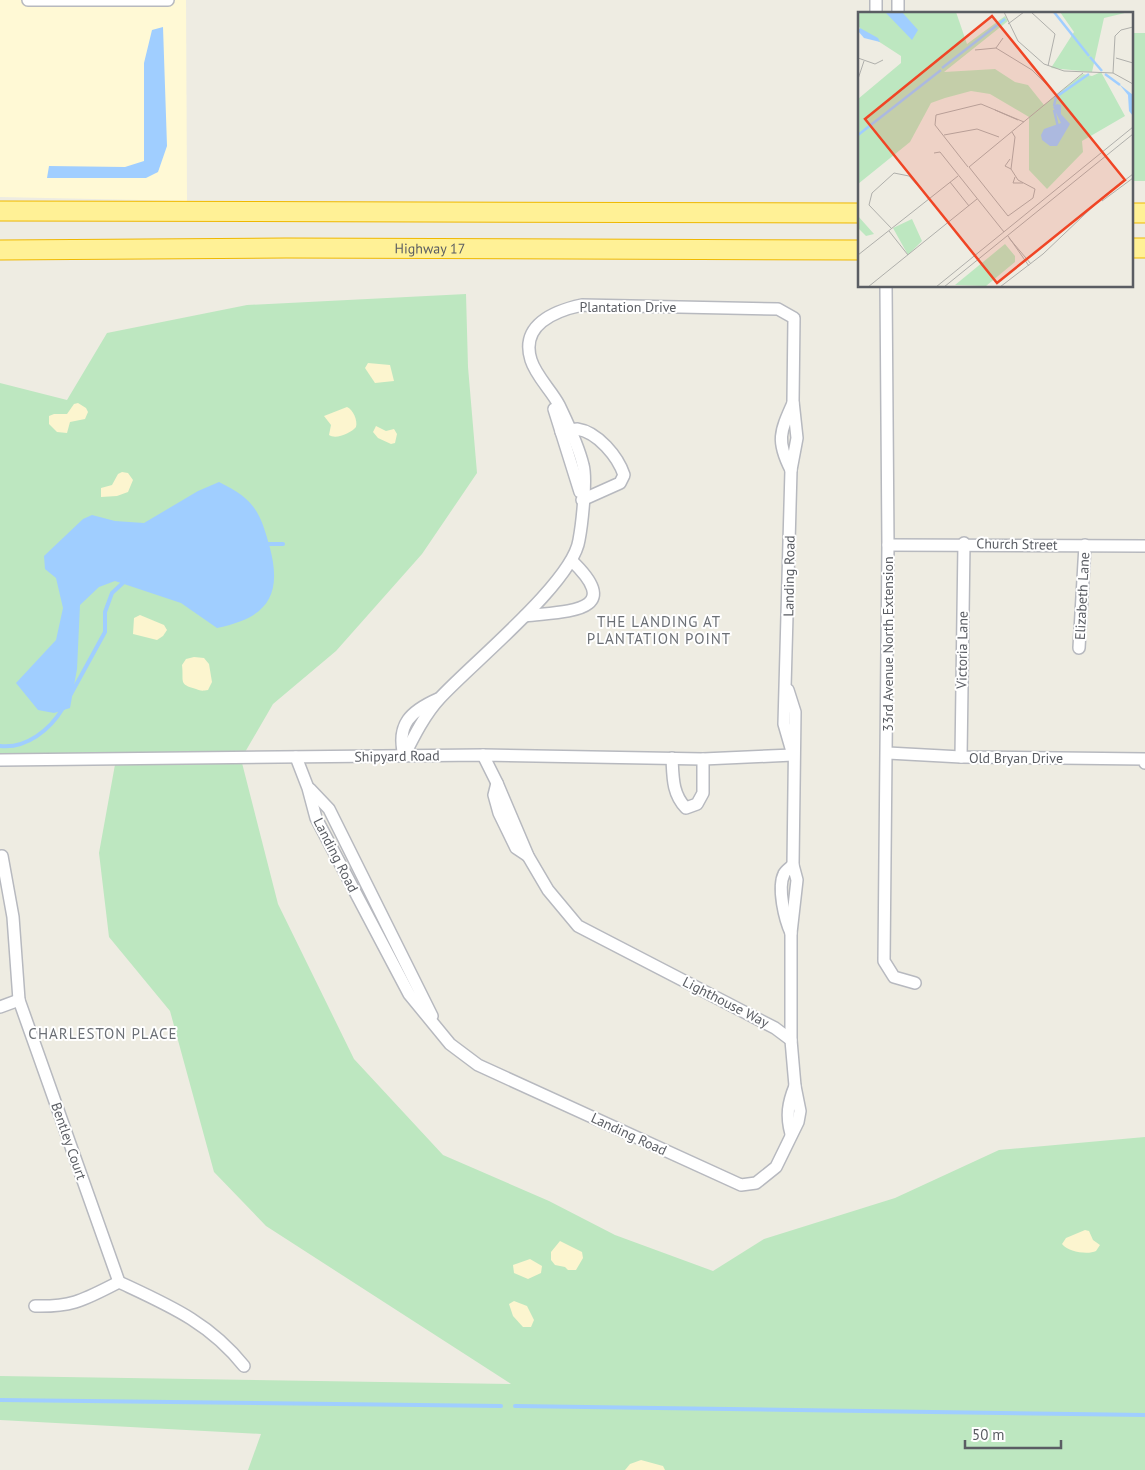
<svg xmlns="http://www.w3.org/2000/svg" width="1145" height="1470" font-family="'PT Sans',sans-serif">
<style>
.commercial{fill:#fff9d5}
.green{fill:#bde7c0}
.sand{fill:#fcf5cf}
.water{fill:#a0ceff}
.lines{fill:none;stroke-linecap:round;stroke-linejoin:round}
.stream{stroke:#a0ceff;stroke-width:4}
.minor-casing{stroke:#b7b9bf;stroke-width:14}
.trunk-casing{stroke:#efb800;stroke-width:21}
.minor{stroke:#fff;stroke-width:11}
.trunk{stroke:#fff196;stroke-width:19}
.labels{text-anchor:middle;dominant-baseline:central;stroke-width:4;stroke-linejoin:round;paint-order:stroke}
.street-label{font-size:14px;fill:#5a5d63;stroke:#fff}
.neighbourhood-label{font-size:15px;letter-spacing:1px;fill:#6b6f75;stroke:#fff}
.inset-river{fill:none;stroke:#a0ceff;stroke-width:2.5}
.inset-road{fill:none;stroke:#afafab;stroke-width:1}
.view{fill:#f04525;fill-opacity:0.15;stroke:#f04525;stroke-width:2.5}
.inset-edge{fill:none;stroke:#5a5d63;stroke-width:2.5}
</style>
<rect width="100%" height="100%" fill="#eeece2"/>
<polygon class="commercial" points="0,0 186,0 187,201 0,197"/>
<g class="green">
<rect x="1131" y="33" width="14" height="148"/>
<polygon points="466,294 468,367 477,473 422,554 336,651 273,704 241,759 278,904 354,1059 443,1155 549,1201 615,1235 713,1271 764,1239 895,1198 999,1150 1145,1137 1145,1470 248,1470 261,1434 0,1420 0,1376 511,1384 266,1226 214,1172 170,1011 109,937 99,853 116,759 0,759 0,383 67,400 107,333 247,305"/>
</g>
<g class="sand">
<polygon points="368,363 390,365 394,381 375,383 365,368"/>
<polygon points="78,403 86,408 88,412 85,419 70,422 67,433 57,432 49,424 49,416 54,414 67,414 74,404"/>
<path d="M347 407C353 409 358 421 356 427 351 433 336 440 329 435L331 425 324 416Z"/>
<polygon points="376,426 386,431 394,429 397,434 395,443 391,444 378,438 373,432"/>
<polygon points="122,472 128,473 133,480 128,492 117,496 101,497 101,488 112,485 118,474"/>
<polygon points="140,615 164,625 167,630 163,636 157,640 133,634 134,618"/>
<path d="M194 657 204 658 209 664 212 682 208 690C202 691 201 691 196 689 178 684 184 682 182 665L186 659Z"/>
<path d="M1085 1230 1089 1231 1093 1240 1100 1245 1096 1251C1088 1255 1068 1252 1062 1244L1066 1238Z"/>
<polygon points="560,1241 582,1252 583,1258 576,1270 568,1270 565,1267 555,1265 551,1260 551,1252"/>
<polygon points="530,1259 542,1266 541,1273 528,1279 514,1273 513,1265"/>
<polygon points="514,1301 527,1306 534,1320 531,1327 523,1327 513,1316 509,1304"/>
<polygon points="641,1460 663,1466 665,1470 625,1470 630,1464"/>
</g>
<g class="water">
<polygon points="163,27 167,146 158,172 146,178 47,178 49,166 125,167 144,161 144,63 152,30"/>
<path d="M219 482C254 499 260 511 270 548 283 598 265 618 217 628L181 603 115 581 99 587 80 605 77 669 70 708 54 713 38 710 16 683 56 640 63 608 56 578 45 569 44 556 83 519 92 515 115 521 144 523 198 491Z"/>
</g>
<g class="lines">
<g class="stream">
<polyline points="264,544 283,544"/>
<polyline points="71,694 105,632 105,612 112,593 125,581"/>
<path d="M0 746C26 749 50 730 63 708"/>
<polyline points="0,1400 501,1406"/>
<polyline points="515,1406 1145,1415"/>
</g>
<g class="minor-casing">
<g id="minor">
<polyline points="28,0 168,0"/>
<polyline points="876,14 876,0"/>
<polyline points="898,14 898,0"/>
<polyline points="886,286 888,545 884,961 894,977 915,983"/>
<polyline points="554,409 580,492"/>
<path d="M561 432C566 431 572 429 577 429 598 432 618 457 624 475L620 483 582 500"/>
<path d="M791 470C776 441 780 432 793 403"/>
<polyline points="888,545 1145,546"/>
<path d="M525 616C563 611 627 614 572 561"/>
<polyline points="1079,648 1085,545"/>
<polyline points="888,753 961,757 1145,759 1145,763"/>
<polyline points="483,755 497,783 528,856 548,890 578,926 775,1028 791,1040"/>
<path d="M404 756C414 736 425 714 440 698 471 664 573 582 579 540 582 524 587 479 583 465 578 444 568 424 559 405 551 390 536 376 531 360 520 325 554 311 582 305L778 309 794 318 793 401 797 438 791 470 784 724 793 755"/>
<path d="M404 756C396 724 411 711 438 699"/>
<polyline points="296,757 308,788 316,818 409,994 450,1044 478,1065 741,1185 756,1183 776,1167 798,1122 800,1111 795,1086 791,1040 791,933 797,880 793,865 795,712 788,690"/>
<polyline points="961,757 964,543"/>
<path d="M672 758C673 776 672 794 686 808L697 804 703 793V759"/>
<polyline points="0,760 483,755 703,759 793,755"/>
<polyline points="497,783 494,795 499,813 516,848 528,856"/>
<polyline points="310,789 329,809 432,1016"/>
<polyline points="2,856 13,917 19,1000 119,1282"/>
<path d="M791 933C785 920 777 888 784 874 785 871 790 868 793 865"/>
<polyline points="0,1007 19,1000"/>
<path d="M791 1134C786 1116 788 1103 795 1086"/>
<path d="M35 1306C74 1307 85 1299 119 1282 168 1305 209 1322 244 1366"/>
</g>
</g>
<g class="trunk-casing">
<g id="trunk">
<polyline points="0,211 859,213"/>
<polyline points="1131,213 1145,213"/>
<polyline points="1131,248 1145,248"/>
<path id="s1" d="M0 250 286 248 859 250"/>
</g>
</g>
<use href="#minor" class="minor"/>
<use href="#trunk" class="trunk"/>
</g>
<g class="labels">
<g class="street-label">
<text stroke="none"><textPath href="#s1" startOffset="430">Highway 17</textPath></text>
<text x="628" y="307">Plantation Drive</text>
<text transform="translate(1017 544) rotate(1)">Church Street</text>
<text transform="translate(789 576) rotate(-89)">Landing Road</text>
<text transform="translate(1082 596) rotate(-87)">Elizabeth Lane</text>
<text transform="translate(888 644) rotate(-90)">33rd Avenue North Extension</text>
<text transform="translate(962 650) rotate(-89)">Victoria Lane</text>
<text transform="translate(397 756) rotate(-1)">Shipyard Road</text>
<text x="1016" y="758">Old Bryan Drive</text>
<text transform="translate(336 855) rotate(63)">Landing Road</text>
<text transform="translate(726 1002) rotate(27)">Lighthouse Way</text>
<text transform="translate(629 1134) rotate(25)">Landing Road</text>
<text transform="translate(69 1141) rotate(71)">Bentley Court</text>
</g>
<g class="neighbourhood-label">
<text x="659" y="621">THE LANDING AT<tspan x="659" dy="17">PLANTATION POINT</tspan></text>
<text x="103" y="1033">CHARLESTON PLACE</text>
</g>
</g>
<g transform="translate(858 12)">
<rect width="275" height="275" fill="#eeece2"/>
<path d="M0 0H98L109 32 147 4 150 9 86 60 137 57 157 70 170 73 186 93 225 62 234 64 243 60 267 104 224 129 225 140 189 177 171 158V105L132 82 113 79 87 86 73 91 52 130 0 172V87L43 51V44L3 18 0 13ZM202 0H271L246 6 234 60 193 56 216 20ZM0 204 16 222 8 224 0 216ZM54 207 64 229 50 243 35 216ZM147 232 157 244V250L128 274 97 273Z" fill="#bde7c0"/>
<path d="M44 0 60 18 54 28 27 0ZM2 16 20 26 22 30 6 26 0 19ZM261 72 275 83V104L271 99 270 83ZM199 92 203 93V102L212 112 199 134H192L184 128 183 123 186 117 203 111 195 95Z" fill="#a0ceff"/>
<path class="inset-river" d="M196 0 231 44M232 45 244 59M84 56 147 7M247 62 262 73M196 94 198 85 231 62M196 98 200 115M0 123 83 58"/>
<path class="inset-road" d="M146 0 160 29 186 52 206 59 255 61 275 72M173 0 197 22 190 54M150 12 166 0M138 36 174 58 189 73M117 38 138 36 145 26M0 46 17 52 25 48M258 46 275 51M255 61 257 24 263 18 275 15M0 67 6 49M137 98 160 108M86 123 119 117 141 125M76 141 82 140 146 220M152 147 147 154 153 157M110 155 77 113 78 103 123 92 166 110M111 155 150 204 175 186 177 177 160 168 153 157 157 125 154 120M111 155 225 61M157 165 155 171H165M92 170 111 194M244 189 275 166M34 217 11 193 14 181 36 161 51 164 71 186M31 219 50 243M150 224 171 254M151 226 173 252M0 243 100 164M10 275 119 187M78 275 275 115M86 275 275 122M142 275 185 242 245 185 275 162"/>
<path class="view" d="M134 4 267 168 139 271 7 107Z"/>
<rect width="275" height="275" class="inset-edge"/>
</g>
<path d="M965 1440v8h96v-8" fill="none" stroke="#5a5d63" stroke-width="2.5"/>
<text x="972" y="1440" font-size="15" fill="#5a5d63" stroke="#ffffff" stroke-width="4" paint-order="stroke">50 m</text>
</svg>
